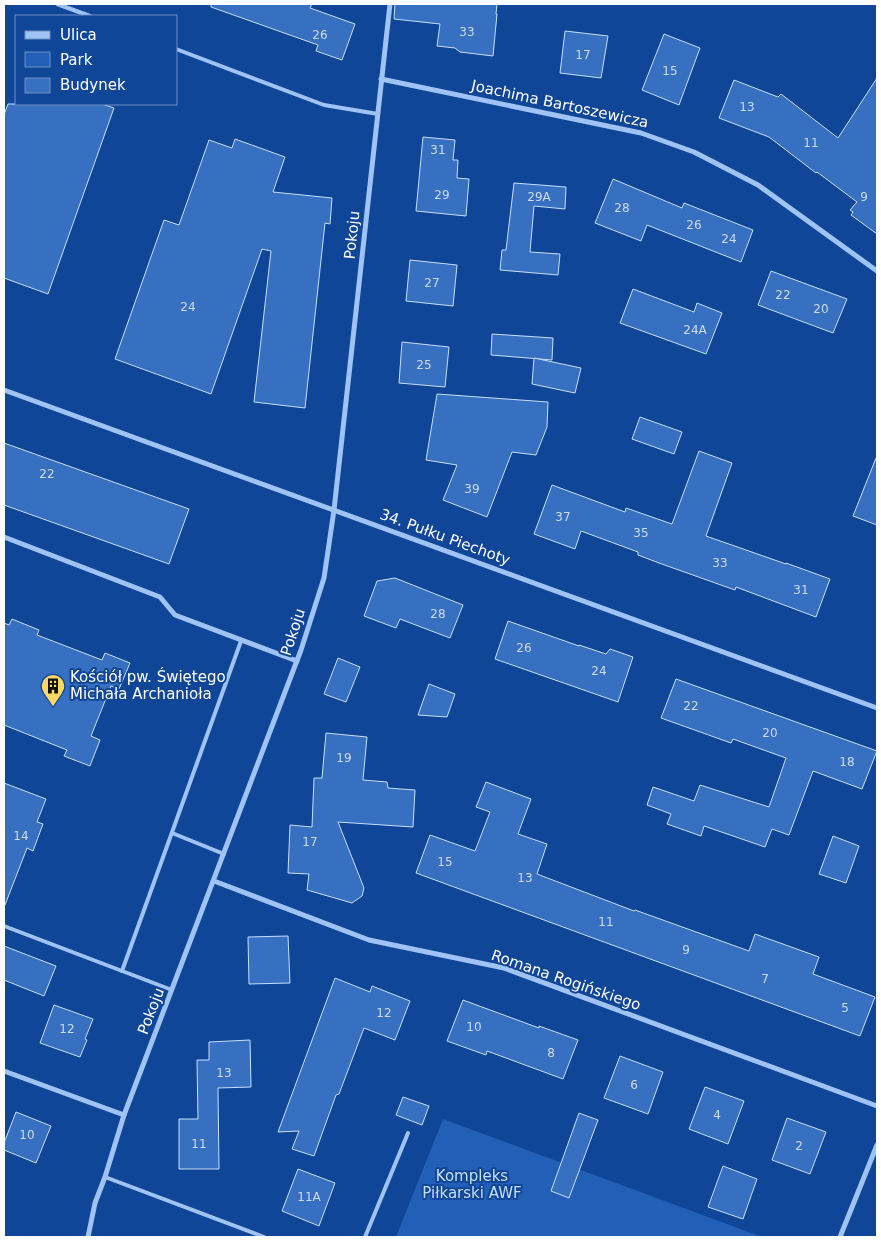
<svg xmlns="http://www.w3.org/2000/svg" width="881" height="1241" font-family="'DejaVu Sans',sans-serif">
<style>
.green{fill:#2260b8}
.building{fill:#3870c1;stroke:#c8dffe}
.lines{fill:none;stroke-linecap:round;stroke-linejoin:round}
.lane{stroke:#a0c3f5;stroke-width:4}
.street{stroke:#a0c3f5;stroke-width:5}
.labels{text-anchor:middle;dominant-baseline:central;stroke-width:4;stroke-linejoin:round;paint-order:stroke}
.number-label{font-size:12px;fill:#cddbf0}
.street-label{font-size:15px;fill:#fff;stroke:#0f4698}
.poi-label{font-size:15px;fill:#fff;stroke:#0f4698;text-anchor:start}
.park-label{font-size:15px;fill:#c8dffe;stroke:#0f4698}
</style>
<rect width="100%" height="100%" fill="#0f4698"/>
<polygon class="green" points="443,1119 762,1237 396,1237"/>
<g class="building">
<polygon points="211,4 312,4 310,8 355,24 342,60 316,51 318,45 211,7"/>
<polygon points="395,4 497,4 496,14 497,14 493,56 460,52 455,48 437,46 440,24 394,19"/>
<polygon points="565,31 608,36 601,78 560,73"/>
<polygon points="664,34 700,48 679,105 642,90"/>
<polygon points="877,78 877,234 851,215 853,212 850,210 857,202 817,172 816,173 769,137 719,118 734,80 778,97 781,94 838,138"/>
<polygon points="8,104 102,104 114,108 48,294 4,278 4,115"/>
<polygon points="423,137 455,140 453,160 458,160 457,178 469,179 466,216 416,211"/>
<polygon points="235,139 285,157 273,192 332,198 330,224 325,223 305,408 254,402 271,251 262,249 211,394 115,359 164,220 179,225 209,140 232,148"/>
<polygon points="613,179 682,208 684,203 753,230 741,262 647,225 641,241 595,223"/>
<polygon points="514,183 566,187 565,209 534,206 530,252 560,254 558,275 500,270 502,250 506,250"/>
<polygon points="410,260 457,265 453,306 406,301"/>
<polygon points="771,271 847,299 833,333 758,305"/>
<polygon points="633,289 694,312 697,303 722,313 706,354 620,323"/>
<polygon points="492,334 553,338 552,360 491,355"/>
<polygon points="402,342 449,347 445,387 399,383"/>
<polygon points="534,358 581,368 575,393 532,384"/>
<polygon points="437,394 548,402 547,427 536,455 512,452 487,517 443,500 457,465 426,460"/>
<polygon points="640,417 682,432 674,454 632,439"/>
<polygon points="4,443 189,509 169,564 4,505"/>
<polygon points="699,451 732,463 706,536 786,564 786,563 830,579 816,617 736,587 735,590 659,563 638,555 638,552 581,531 575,549 534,534 552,485 625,512 626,508 672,524"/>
<polygon points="876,458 877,458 877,525 853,516"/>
<polygon points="395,578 463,605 450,638 400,619 396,628 364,616 377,581"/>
<polygon points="12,619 39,630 37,635 102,660 105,653 130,663 119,689 111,686 91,736 100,740 90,766 64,756 67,750 4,725 4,623 9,625"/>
<polygon points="508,621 579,646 579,645 606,654 610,649 633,657 618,702 495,659"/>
<polygon points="338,658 360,667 346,702 324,694"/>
<polygon points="676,679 877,751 862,789 813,771 789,835 772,829 765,847 704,826 701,836 667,824 671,814 647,805 653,787 694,801 700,785 769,807 786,758 733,739 731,743 661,718"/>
<polygon points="429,684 455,694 447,717 418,715"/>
<polygon points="326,733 367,737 363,780 387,782 388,788 415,790 413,827 338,822 364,888 362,896 352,903 307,890 309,874 288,873 290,825 312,827 314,778 322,778"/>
<polygon points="486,782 531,799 518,834 547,844 537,874 634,911 635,910 749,951 755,934 819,957 813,974 875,997 860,1036 416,873 430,835 475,851 490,812 476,807"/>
<polygon points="4,783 46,799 37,822 43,824 33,851 27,848 5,905 4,904"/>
<polygon points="833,836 859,846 846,883 819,874"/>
<polygon points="288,936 290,983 249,984 248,937"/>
<polygon points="4,946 56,966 44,996 4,980"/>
<polygon points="335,978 370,992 372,986 410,1001 395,1040 364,1028 339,1094 336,1095 314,1156 292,1149 299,1131 278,1132"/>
<polygon points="463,1000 539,1028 539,1026 578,1040 563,1079 487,1051 486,1055 447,1041"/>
<polygon points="54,1005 93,1019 85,1039 87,1040 80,1057 40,1043"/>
<polygon points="250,1040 251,1087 218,1088 219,1169 179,1169 179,1119 198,1119 197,1060 209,1060 209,1042"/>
<polygon points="620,1056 663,1072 648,1114 604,1098"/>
<polygon points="705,1087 744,1101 728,1144 689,1129"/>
<polygon points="403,1097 429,1106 422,1125 396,1115"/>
<polygon points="16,1112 51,1126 36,1163 4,1150 4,1143"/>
<polygon points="579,1113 598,1120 569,1198 551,1191"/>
<polygon points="787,1118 826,1132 810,1174 772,1160"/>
<polygon points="723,1166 757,1179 743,1219 708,1207"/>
<polygon points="298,1169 335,1183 319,1226 282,1211"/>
</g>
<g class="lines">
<g class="lane">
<polyline points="57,4 90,16"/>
<polyline points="176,49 324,105 378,114"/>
<polyline points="172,833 224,854"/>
<polyline points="4,926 172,990"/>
<polyline points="122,971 241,641"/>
<polyline points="105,1177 264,1237"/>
<polyline points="365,1237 408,1133"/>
</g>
<g class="street">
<polyline points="381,79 641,133 694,152 758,185 877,271"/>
<polyline points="4,390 877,708"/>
<polyline points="4,537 160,597 175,615 297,661"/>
<polyline points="214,881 369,940 504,968 877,1106"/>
<polyline points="4,1071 124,1115"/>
<polyline points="88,1237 95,1203 105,1177 124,1115 301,650 324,578 334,510 390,4"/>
<polyline points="840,1237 877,1145"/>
</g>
</g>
<defs>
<g id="building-pin" transform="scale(1.25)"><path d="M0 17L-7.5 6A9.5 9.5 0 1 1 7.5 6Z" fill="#ffd864" stroke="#0f4698"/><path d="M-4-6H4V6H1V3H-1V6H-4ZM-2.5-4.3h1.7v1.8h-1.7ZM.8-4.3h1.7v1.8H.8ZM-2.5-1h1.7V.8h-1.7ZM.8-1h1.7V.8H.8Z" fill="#111"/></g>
</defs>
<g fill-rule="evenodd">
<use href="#building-pin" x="53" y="686"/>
</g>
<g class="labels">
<g class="number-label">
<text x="467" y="32">33</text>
<text x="320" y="35">26</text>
<text x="583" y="55">17</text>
<text x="670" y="71">15</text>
<text x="747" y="107">13</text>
<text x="811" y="143">11</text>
<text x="438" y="150">31</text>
<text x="442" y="195">29</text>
<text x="539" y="197">29A</text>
<text x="864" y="197">9</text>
<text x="622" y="208">28</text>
<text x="694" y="225">26</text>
<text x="729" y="239">24</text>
<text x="432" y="283">27</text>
<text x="783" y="295">22</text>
<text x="188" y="307">24</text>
<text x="821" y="309">20</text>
<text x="695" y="330">24A</text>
<text x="424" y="365">25</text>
<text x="47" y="474">22</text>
<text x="472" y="489">39</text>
<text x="563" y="517">37</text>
<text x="641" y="533">35</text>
<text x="720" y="563">33</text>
<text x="801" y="590">31</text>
<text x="438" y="614">28</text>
<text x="524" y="648">26</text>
<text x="599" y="671">24</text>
<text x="691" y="706">22</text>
<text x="770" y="733">20</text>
<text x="344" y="758">19</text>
<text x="847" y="762">18</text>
<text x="21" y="836">14</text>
<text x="310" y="842">17</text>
<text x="445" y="862">15</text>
<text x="525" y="878">13</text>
<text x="606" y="922">11</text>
<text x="686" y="950">9</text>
<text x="765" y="979">7</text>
<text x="845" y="1008">5</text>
<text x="384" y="1013">12</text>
<text x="474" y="1027">10</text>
<text x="67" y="1029">12</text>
<text x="551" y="1053">8</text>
<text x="224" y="1073">13</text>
<text x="634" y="1085">6</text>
<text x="717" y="1115">4</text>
<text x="27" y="1135">10</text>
<text x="199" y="1144">11</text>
<text x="799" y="1146">2</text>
<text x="309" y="1197">11A</text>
</g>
<g class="street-label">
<text transform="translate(560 104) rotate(12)">Joachima Bartoszewicza</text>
<text transform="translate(352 235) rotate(-84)">Pokoju</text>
<text transform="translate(445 537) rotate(20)">34. Pułku Piechoty</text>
<text transform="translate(293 632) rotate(-72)">Pokoju</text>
<text transform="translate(566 980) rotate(19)">Romana Rogińskiego</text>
<text transform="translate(151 1011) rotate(-69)">Pokoju</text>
</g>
<g class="poi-label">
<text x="70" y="677">Kościół pw. Świętego<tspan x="70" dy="17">Michała Archanioła</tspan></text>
</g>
<g class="park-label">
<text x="472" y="1176">Kompleks<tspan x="472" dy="17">Piłkarski AWF</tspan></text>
</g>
</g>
<rect width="881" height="1241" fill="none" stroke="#ffffff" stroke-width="10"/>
<rect x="15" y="15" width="162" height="90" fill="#0f4698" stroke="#6f90c1"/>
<rect x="25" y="31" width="25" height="8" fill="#a0c3f5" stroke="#6f90c1"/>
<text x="60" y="40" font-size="15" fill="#ffffff">Ulica</text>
<rect x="25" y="52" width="25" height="15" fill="#2260b8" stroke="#6f90c1"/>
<text x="60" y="65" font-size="15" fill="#ffffff">Park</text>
<rect x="25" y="78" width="25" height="15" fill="#3870c1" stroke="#6f90c1"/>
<text x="60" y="90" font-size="15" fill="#ffffff">Budynek</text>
</svg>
